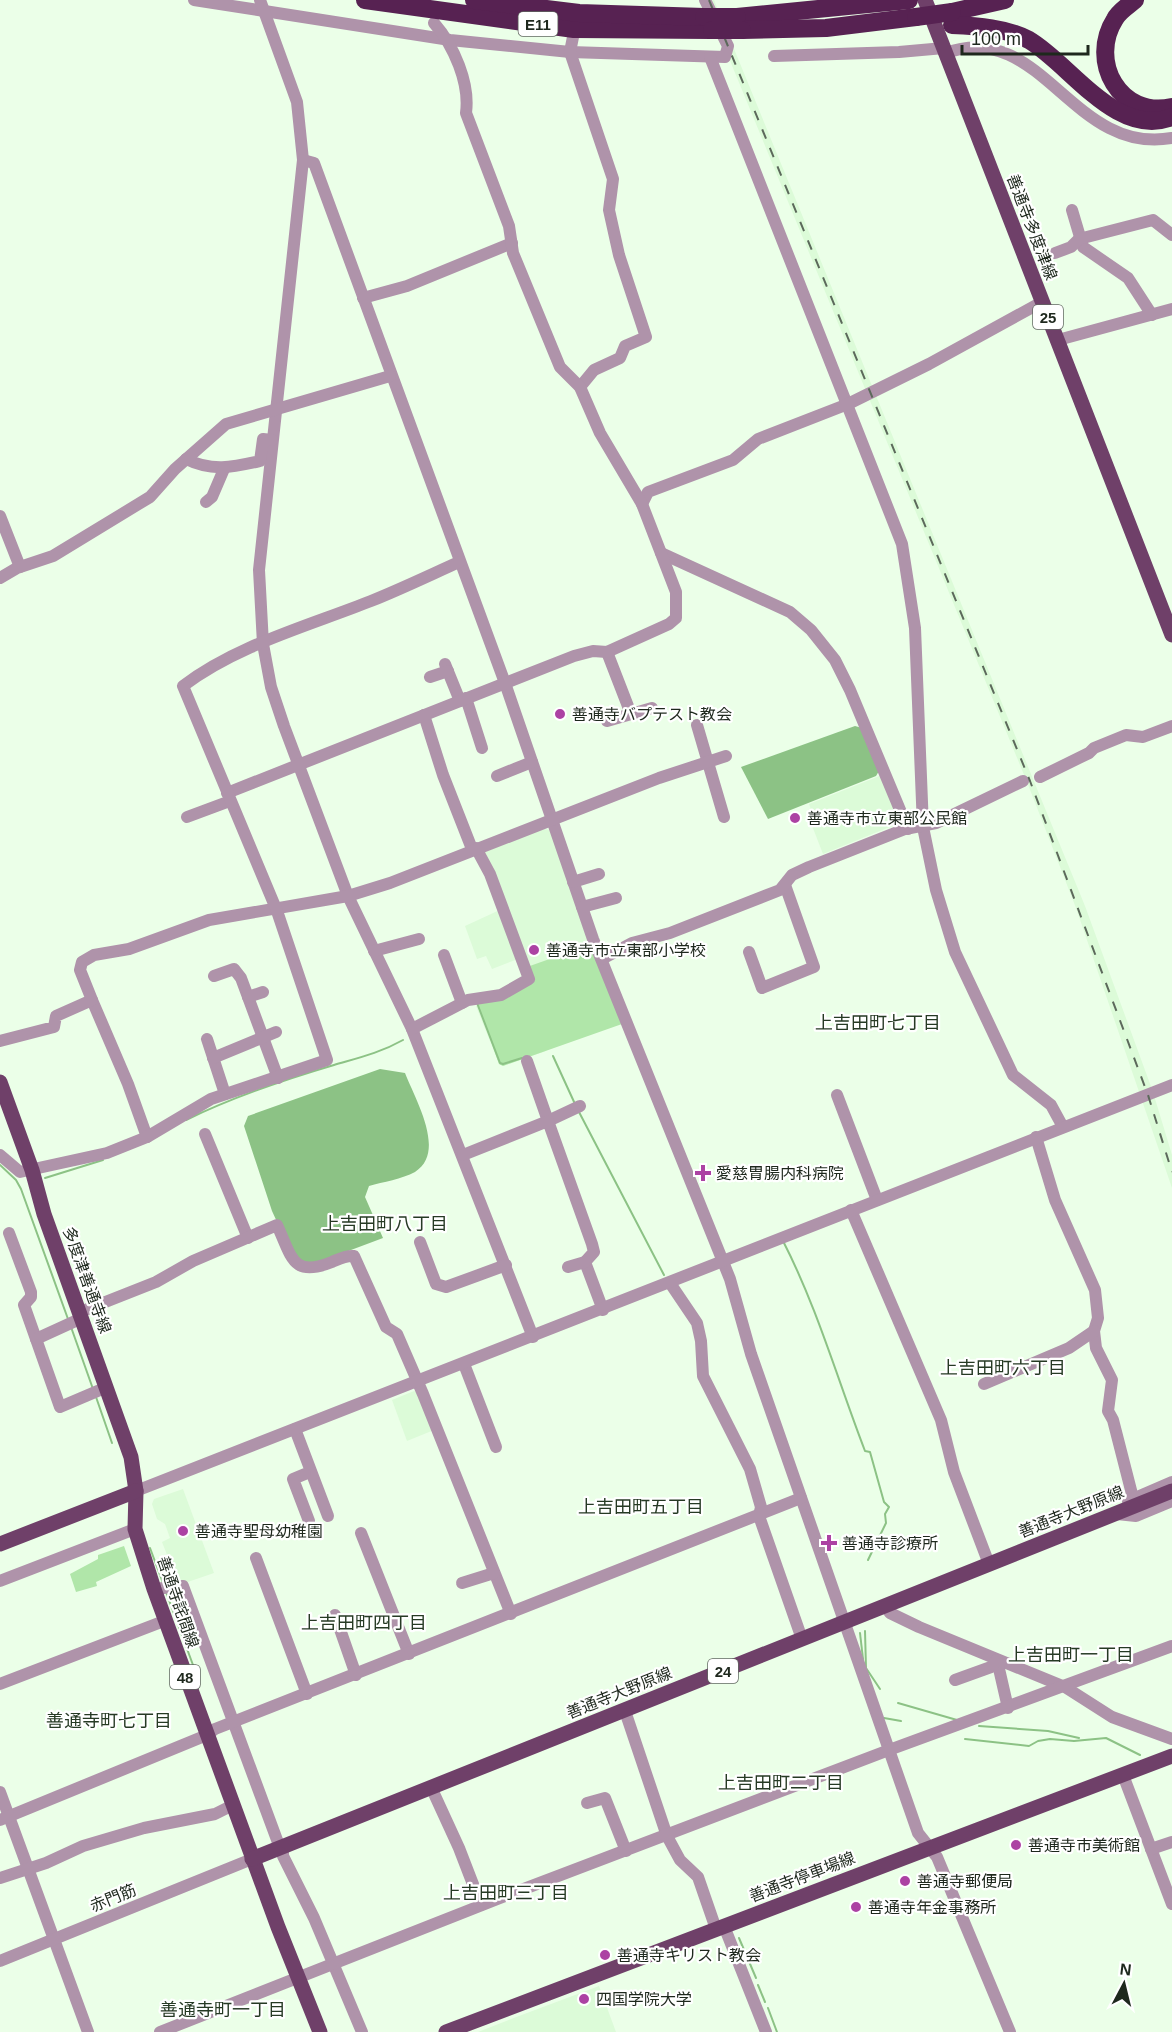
<svg xmlns="http://www.w3.org/2000/svg" width="1172" height="2032" font-family="Arial,'Noto Sans JP',sans-serif">
<style>
.built{fill:#dcfbd8}
.green{fill:#b0e6a9}
.water{fill:#8cc285}
.lines{fill:none;stroke-linecap:round;stroke-linejoin:round}
.stream{stroke:#8cc285;stroke-width:2}
.minor{stroke:#af93aa;stroke-width:12}
.major{stroke:#6f4069;stroke-width:15}
.highway{stroke:#572252;stroke-width:18}
.rail{stroke:#5c695b;stroke-width:2;stroke-dasharray:10 10;stroke-linecap:butt}
.highway-bridge{stroke:#572252;stroke-width:18}
.poi-dot{fill:#ac42a3;stroke:#fff;stroke-width:2}
.labels{text-anchor:middle;dominant-baseline:central;stroke-width:4.5;stroke-linejoin:round;paint-order:stroke}
.shield{fill:#fff;stroke:#626861;stroke-width:1.5}
.shield-label{font-size:15px;font-weight:bold;fill:#1e281d}
.street-label{font-size:16px;fill:#1e281d;stroke:#fff}
.poi-label{font-size:16px;fill:#1e281d;stroke:#fff;text-anchor:start}
.neighbourhood-label{font-size:18px;fill:#263a24;stroke:#fff}
</style>
<rect width="100%" height="100%" fill="#ebffe8"/>
<g class="built">
<polygon points="705,0 714,0 1085,906 1153,1092 1172,1155 1172,1188 1076,908 1027,782"/>
<polygon points="882,775 902,820 897,824 823,854 811,823 815,821 809,804"/>
<polygon points="543,829 552,830 600,968 546,1051 503,1066 499,1064 476,1006 532,981 523,957 492,969 486,956 477,959 465,926 504,908 482,853"/>
<polygon points="414,1391 419,1393 434,1430 407,1441 392,1400"/>
<polygon points="183,1489 214,1573 179,1585 162,1542 170,1538 165,1524 157,1519 152,1504 154,1499"/>
<polygon points="599,1986 616,2032 478,2032 511,2019"/>
</g>
<g class="green">
<polygon points="592,944 622,1024 503,1066 499,1064 477,1002 532,981 527,967"/>
<polygon points="124,1546 131,1566 96,1582 97,1586 76,1592 70,1574 98,1559 98,1555"/>
</g>
<g class="water">
<polygon points="855,726 862,728 879,771 876,776 768,819 741,767"/>
<path d="M380 1069 405 1073C415 1099 447 1152 415 1172 402 1179 383 1182 369 1186L365 1197 383 1238 311 1265 295 1261 272 1211 244 1126 248 1116Z"/>
</g>
<g class="lines">
<g class="stream">
<polyline points="477,1003 500,1063 503,1064 522,1058"/>
<polyline points="553,1056 575,1104"/>
<polyline points="579,1112 664,1275"/>
<path d="M186 1120C233 1097 283 1080 334 1065 358 1058 380 1053 403 1040"/>
<polyline points="0,1165 16,1180 21,1189 68,1319"/>
<polyline points="45,1178 103,1160"/>
<path d="M783 1241C817 1307 838 1381 865 1451L870 1452 884 1502 889 1507 885 1514 886 1523 868 1560"/>
<polyline points="71,1327 93,1389"/>
<polyline points="96,1397 112,1443"/>
<polyline points="150,1548 163,1583"/>
<polyline points="166,1592 193,1665"/>
<polyline points="865,1631 866,1668 880,1689"/>
<polyline points="860,1633 863,1659"/>
<polyline points="898,1703 957,1720"/>
<polyline points="884,1718 901,1721"/>
<polyline points="979,1726 1048,1731 1079,1738"/>
<polyline points="965,1739 1029,1746 1038,1741 1050,1739 1074,1741 1106,1738 1140,1755"/>
<polyline points="739,1938 756,1978"/>
<polyline points="758,1985 765,2002"/>
<polyline points="768,2008 777,2032"/>
</g>
<g class="minor">
<polyline points="194,0 450,40 570,52 725,57 728,46 705,0"/>
<polyline points="260,0 297,102 303,160 259,570 263,644 271,687 284,726 348,896 412,1029 533,1337"/>
<polyline points="573,37 570,52 613,179 609,210 619,255 646,337 625,346 620,358 594,370 580,387"/>
<path d="M946 53C1041 18 1072 156 1172 138"/>
<polyline points="774,56 899,52 944,48"/>
<polyline points="710,57 902,544 915,628 923,827 936,890 955,952 1013,1075 1051,1105 1063,1127"/>
<polyline points="303,160 314,163 505,683 593,939 730,1279 751,1354 918,1833 937,1857 1010,2032"/>
<polyline points="1072,210 1083,247 1128,278 1152,315"/>
<polyline points="1055,253 1071,247 1079,239 1153,220 1172,235"/>
<polyline points="363,298 407,286 512,243"/>
<polyline points="1058,340 1172,309"/>
<path d="M186 459C212 472 233 467 260 461L263 439 272 440"/>
<polyline points="206,502 212,497 224,469"/>
<polyline points="642,504 648,492 733,460 758,439 848,404 929,364 1042,302"/>
<polyline points="0,516 20,567"/>
<polyline points="661,553 790,612 811,630 835,660 850,690 908,829"/>
<polyline points="0,578 17,568 53,556 150,497 175,469 226,424 390,376"/>
<polyline points="607,652 631,714"/>
<polyline points="445,664 460,701"/>
<polyline points="430,677 448,671"/>
<polyline points="466,698 482,748"/>
<polyline points="424,715 443,775 472,849"/>
<polyline points="607,721 652,708"/>
<polyline points="697,725 724,817"/>
<polyline points="497,776 532,762"/>
<polyline points="1040,777 1089,753 1094,748 1126,735 1143,737 1172,726"/>
<path d="M227 793 574 656 593 651 607 652 669 624 676 618V592L642 504 600 433 580 387 560 367 513 253 509 226 466 113C470 83 454 46 434 23"/>
<polyline points="187,817 230,801"/>
<polyline points="573,882 599,874"/>
<polyline points="582,907 616,898"/>
<polyline points="374,951 419,939"/>
<polyline points="749,952 762,988 814,967 785,885"/>
<polyline points="444,955 462,1003"/>
<polyline points="602,959 632,943 670,933 780,890 792,875 809,867 905,829 936,823 1023,781"/>
<polyline points="214,976 234,969 241,978 278,1078"/>
<polyline points="248,997 263,992"/>
<polyline points="92,1000 128,1084 147,1137"/>
<polyline points="412,1029 468,1000 501,995 529,979 490,874 476,848"/>
<polyline points="207,1039 225,1094"/>
<polyline points="0,1041 54,1027 56,1016 92,1000 80,970 82,962 94,955 129,949 209,920 348,896 390,883 659,778 726,756"/>
<polyline points="213,1058 276,1032"/>
<polyline points="527,1061 548,1121 580,1106"/>
<polyline points="837,1095 877,1200"/>
<polyline points="205,1134 248,1238"/>
<polyline points="1036,1137 1055,1200 1095,1290 1098,1318 1094,1331 1096,1348 1112,1380 1108,1411 1113,1420 1133,1498"/>
<path d="M0 1155 20 1172 107 1153 147 1137 211 1099 327 1060 277 911 183 686C237 645 308 626 371 601 401 589 430 575 459 562"/>
<polyline points="463,1155 548,1121 592,1244 594,1252 585,1262 603,1310"/>
<polyline points="851,1210 941,1420 954,1472 989,1564"/>
<polyline points="9,1233 31,1292 31,1297 24,1305 60,1407 107,1387"/>
<polyline points="420,1242 436,1284 446,1287 506,1265"/>
<polyline points="568,1267 585,1262"/>
<polyline points="670,1283 697,1323 701,1341 703,1376 750,1469 761,1507 759,1516 802,1639"/>
<path d="M80 1312 156 1282 193 1261 277 1225C292 1257 292 1278 332 1262 339 1259 346 1255 354 1256L386 1327 397 1334 423 1394 511 1614"/>
<polyline points="36,1339 82,1318"/>
<polyline points="464,1364 496,1447"/>
<polyline points="984,1384 1069,1348 1094,1331"/>
<polyline points="295,1429 328,1516"/>
<polyline points="305,1474 293,1479 309,1521"/>
<polyline points="136,1491 1172,1085"/>
<polyline points="1128,1501 1172,1482"/>
<polyline points="1117,1514 1136,1516 1172,1501"/>
<polyline points="361,1533 409,1654"/>
<polyline points="256,1558 307,1694"/>
<polyline points="0,1581 135,1529"/>
<polyline points="462,1583 494,1573"/>
<polyline points="154,1589 183,1586 280,1848"/>
<polyline points="885,1606 890,1613 919,1627 1065,1687 1112,1717 1172,1739"/>
<polyline points="335,1615 356,1675"/>
<polyline points="997,1660 1008,1708"/>
<polyline points="955,1680 991,1667 997,1660"/>
<polyline points="0,1684 164,1621"/>
<polyline points="625,1711 667,1836 680,1860 698,1877 716,1929"/>
<polyline points="1123,1775 1172,1904"/>
<polyline points="431,1787 459,1848 481,1905"/>
<polyline points="0,1792 88,2032"/>
<polyline points="587,1803 605,1798 626,1851"/>
<polyline points="0,1820 207,1735 215,1729 801,1498"/>
<polyline points="283,1847 283,1856 314,1918 362,2032"/>
<polyline points="1151,1849 1172,1842"/>
<polyline points="0,1878 46,1863 83,1846 144,1828 215,1814 233,1805"/>
<polyline points="724,1926 766,2032"/>
<polyline points="0,1961 252,1859"/>
<polyline points="160,2032 500,1898 889,1750 1172,1646"/>
</g>
<g class="major">
<polyline points="925,0 1172,635"/>
<polyline points="0,1082 32,1170 44,1214 131,1457 136,1491 135,1529 154,1589 278,1927 320,2032"/>
<polyline points="0,1544 136,1491"/>
<polyline points="252,1859 1172,1491"/>
<polyline points="446,2032 1172,1756"/>
</g>
<g class="highway">
<polyline points="365,0 574,29 712,30"/>
<polyline points="474,0 579,13 704,17"/>
<path d="M1135 0C1128 6 1119 11 1115 19 1088 61 1120 119 1172 107"/>
<polyline points="952,12 1005,0"/>
<polyline points="737,17 909,0"/>
<path d="M952 25C977 26 1007 28 1029 40 1070 64 1117 139 1172 117"/>
<polyline points="742,30 826,28 916,17"/>
</g>
<polyline class="rail" points="709,0 1030,781 1148,1095 1172,1172"/>
<g class="highway-bridge">
<polyline points="704,17 737,17"/>
<polyline points="916,17 952,12"/>
<polyline points="712,30 742,30"/>
</g>
</g>
<g class="poi-dot">
<circle cx="560" cy="714" r="6"/>
<circle cx="795" cy="818" r="6"/>
<circle cx="534" cy="950" r="6"/>
<path d="M700 1164h6v6h6v6h-6v6h-6v-6h-6v-6h6z"/>
<circle cx="183" cy="1531" r="6"/>
<path d="M826 1534h6v6h6v6h-6v6h-6v-6h-6v-6h6z"/>
<circle cx="1016" cy="1845" r="6"/>
<circle cx="905" cy="1881" r="6"/>
<circle cx="856" cy="1907" r="6"/>
<circle cx="605" cy="1955" r="6"/>
<circle cx="584" cy="1999" r="6"/>
</g>
<g class="labels">
<g class="shield">
<rect x="518.5" y="12" width="39" height="24" rx="4.5"/>
<rect x="1033" y="305" width="30" height="24" rx="4.5"/>
<rect x="708" y="1659" width="30" height="24" rx="4.5"/>
<rect x="170" y="1665" width="30" height="24" rx="4.5"/>
</g>
<g class="shield-label">
<text x="538" y="24">E11</text>
<text x="1048" y="317">25</text>
<text x="723" y="1671">24</text>
<text x="185" y="1677">48</text>
</g>
<g class="street-label">
<text transform="translate(1032 227) rotate(69)">善通寺多度津線</text>
<text transform="translate(87 1280) rotate(70)">多度津善通寺線</text>
<text transform="translate(1071 1512) rotate(-22)">善通寺大野原線</text>
<text transform="translate(178 1602) rotate(71)">善通寺詫間線</text>
<text transform="translate(619 1693) rotate(-22)">善通寺大野原線</text>
<text transform="translate(802 1877) rotate(-21)">善通寺停車場線</text>
<text transform="translate(113 1898) rotate(-22)">赤門筋</text>
</g>
<g class="poi-label">
<text x="572" y="714">善通寺バプテスト教会</text>
<text x="807" y="818">善通寺市立東部公民館</text>
<text x="546" y="950">善通寺市立東部小学校</text>
<text x="716" y="1173">愛慈胃腸内科病院</text>
<text x="195" y="1531">善通寺聖母幼稚園</text>
<text x="842" y="1543">善通寺診療所</text>
<text x="1028" y="1845">善通寺市美術館</text>
<text x="917" y="1881">善通寺郵便局</text>
<text x="868" y="1907">善通寺年金事務所</text>
<text x="617" y="1955">善通寺キリスト教会</text>
<text x="596" y="1999">四国学院大学</text>
</g>
<g class="neighbourhood-label">
<text x="878" y="1023">上吉田町七丁目</text>
<text x="385" y="1224">上吉田町八丁目</text>
<text x="1003" y="1368">上吉田町六丁目</text>
<text x="641" y="1507">上吉田町五丁目</text>
<text x="364" y="1623">上吉田町四丁目</text>
<text x="1071" y="1655">上吉田町一丁目</text>
<text x="109" y="1721">善通寺町七丁目</text>
<text x="781" y="1783">上吉田町二丁目</text>
<text x="506" y="1893">上吉田町三丁目</text>
<text x="223" y="2010">善通寺町一丁目</text>
</g>
</g>
<g transform="translate(1124 1984) rotate(7)" stroke="#ffffff" stroke-width="4.5" paint-order="stroke">
<path d="M0-4.5L10 22L0 15L-10 22Z" fill="#1e281d"/>
<text y="-9" font-size="16" font-weight="bold" text-anchor="middle" fill="#1e281d">N</text>
</g>
<path d="M962 45v9h126v-9" fill="none" stroke="#1e281d" stroke-width="3"/>
<text x="971" y="45" font-size="18" fill="#1e281d" stroke="#ffffff" stroke-width="4.5" paint-order="stroke">100 m</text>
</svg>
